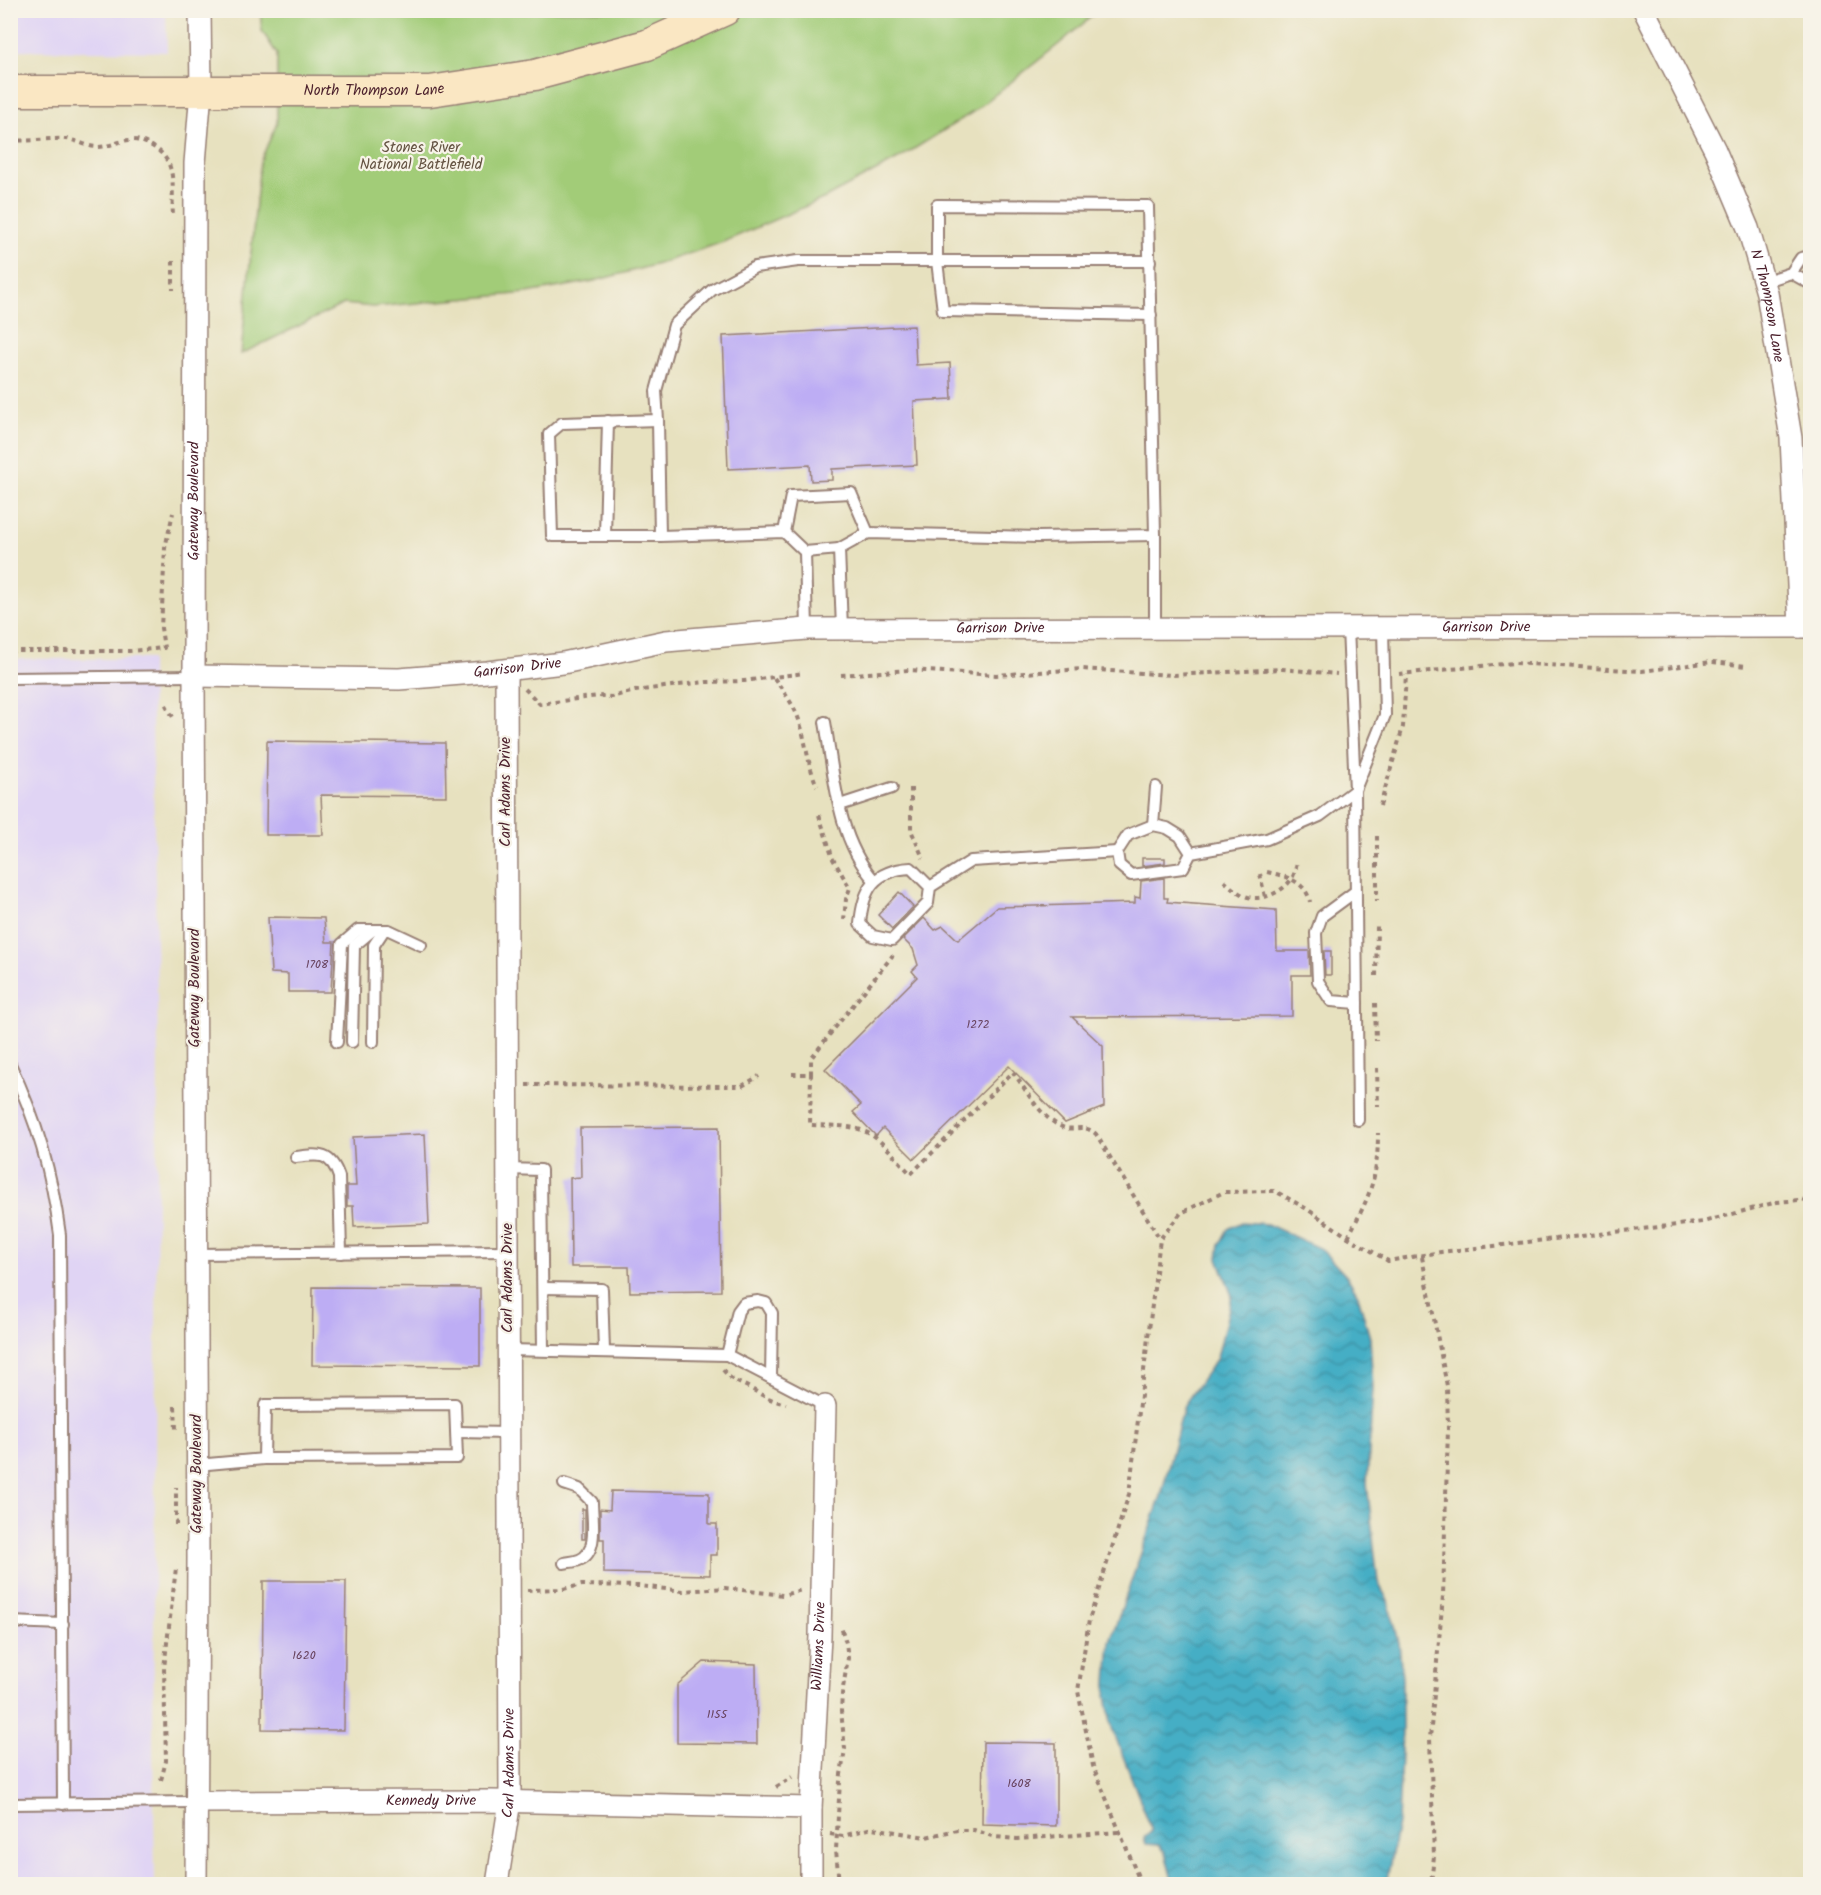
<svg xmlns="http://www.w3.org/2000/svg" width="1821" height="1895" font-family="Kalam,sans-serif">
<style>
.built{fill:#e0d4f4}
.park{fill:#a2cc78;stroke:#767652;stroke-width:1.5}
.water{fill:url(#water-waves);stroke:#486678;stroke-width:1.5}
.building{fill:#bdadf4}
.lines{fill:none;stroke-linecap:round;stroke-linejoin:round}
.service-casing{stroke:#988075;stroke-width:14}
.minor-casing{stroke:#988075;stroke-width:24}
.secondary-casing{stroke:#988075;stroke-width:33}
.path{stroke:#988075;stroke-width:4;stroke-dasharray:4.5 4.5;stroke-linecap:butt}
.service{stroke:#fff;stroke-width:10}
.minor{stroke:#fff;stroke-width:21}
.secondary{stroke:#fae7c3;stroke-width:30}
.labels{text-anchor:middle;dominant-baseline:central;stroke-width:4.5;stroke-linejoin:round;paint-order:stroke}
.number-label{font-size:12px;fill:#67425d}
.street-label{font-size:15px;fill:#4a1f2b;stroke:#f7f3e8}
.park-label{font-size:15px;fill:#645342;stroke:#f7f3e8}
</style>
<defs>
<pattern id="water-waves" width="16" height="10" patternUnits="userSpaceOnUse" patternTransform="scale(1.5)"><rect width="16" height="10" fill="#45aec5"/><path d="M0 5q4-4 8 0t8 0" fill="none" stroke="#3c8da0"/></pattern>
</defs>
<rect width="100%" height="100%" fill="#f7f3e8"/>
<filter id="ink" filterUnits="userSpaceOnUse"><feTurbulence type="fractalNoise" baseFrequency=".0167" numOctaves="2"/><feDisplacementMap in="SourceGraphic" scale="12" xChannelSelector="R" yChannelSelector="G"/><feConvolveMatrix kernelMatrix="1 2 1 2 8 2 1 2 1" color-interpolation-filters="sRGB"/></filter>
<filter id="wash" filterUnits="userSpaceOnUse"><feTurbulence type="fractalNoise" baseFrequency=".008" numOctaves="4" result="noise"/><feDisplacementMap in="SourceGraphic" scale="24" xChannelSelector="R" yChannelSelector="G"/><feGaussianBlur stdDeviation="1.35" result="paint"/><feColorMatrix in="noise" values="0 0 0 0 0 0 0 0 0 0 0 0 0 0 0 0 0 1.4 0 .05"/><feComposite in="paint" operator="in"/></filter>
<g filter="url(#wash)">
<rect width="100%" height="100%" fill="#e7e1bf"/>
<g class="built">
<polygon points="11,10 166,11 167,52 11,50"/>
<polygon points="10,659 151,659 158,1047 153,1748 155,1884 11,1884"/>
</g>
<polygon class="park" points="260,11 1098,11 1059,44 973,112 898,159 825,198 723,242 658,264 594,281 527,293 373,307 344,304 241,354 260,162 277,123 277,54 262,31"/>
<polygon class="water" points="1242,1222 1267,1224 1321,1249 1348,1278 1358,1295 1370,1338 1373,1388 1367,1483 1378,1582 1388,1601 1395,1626 1399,1643 1402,1678 1402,1730 1398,1823 1386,1884 1173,1884 1165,1852 1159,1845 1146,1844 1144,1838 1151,1832 1151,1828 1112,1728 1106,1696 1110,1642 1161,1496 1184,1405 1217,1358 1232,1296 1218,1258 1220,1244 1228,1229"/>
<g id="blocks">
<g class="building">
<polygon points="914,326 916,365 950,363 952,399 914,401 917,465 832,469 832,480 811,481 810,465 728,469 723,336"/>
<polygon points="267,741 445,743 446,796 321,795 323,835 266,835"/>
<polygon points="1142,858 1165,858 1165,863 1142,866"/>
<polygon points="1164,878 1164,898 1168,898 1167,902 1276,910 1277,951 1309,951 1310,975 1292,975 1292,1016 1072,1017 1103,1046 1104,1107 1065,1123 1009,1066 914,1159 883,1128 876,1136 853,1112 861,1105 825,1069 917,977 912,971 918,965 913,949 903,939 924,918 935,930 943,926 958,940 997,907 1135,903 1135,897 1140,898 1141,881"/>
<polygon points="899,892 913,907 892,929 878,915"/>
<polygon points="268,917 324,918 326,942 334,942 331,992 288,992 288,974 271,973"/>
<polygon points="1324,951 1331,951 1331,975 1325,975"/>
<polygon points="719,1127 721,1291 630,1292 629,1267 571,1267 570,1178 581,1177 580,1128"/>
<polygon points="425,1134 429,1224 354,1227 353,1206 347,1206 347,1186 356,1186 353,1137"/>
<polygon points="313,1287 480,1288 480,1366 312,1365"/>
<polygon points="611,1491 709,1493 709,1524 717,1524 717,1555 710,1555 710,1575 604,1573 604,1539 600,1539 600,1509 610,1510"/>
<rect x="582" y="1509" width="3" height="30"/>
<polygon points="263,1581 346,1581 344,1730 262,1729"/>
<polygon points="704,1662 756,1664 757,1744 677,1743 677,1685"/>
<polygon points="983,1742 1056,1743 1056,1826 982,1824"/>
</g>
</g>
</g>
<g filter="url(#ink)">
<use href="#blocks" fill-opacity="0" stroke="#988075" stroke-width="1.5"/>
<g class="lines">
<g class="service-casing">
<g id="service">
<polyline points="1150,261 937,261 943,311 1151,315"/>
<polyline points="1791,273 1807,282 1810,281"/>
<polyline points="1763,282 1791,273 1801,258 1810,256"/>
<polyline points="658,420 660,536"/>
<polyline points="784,532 791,496 851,493 868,533"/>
<polyline points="605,536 608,421"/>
<polyline points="805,552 839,549"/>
<polyline points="1155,628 1155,535"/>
<polyline points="1348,628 1355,790 1358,1120"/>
<polyline points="807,629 805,552 784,532 660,536 552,536 549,434 562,423 658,420 656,391 674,325 712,290 755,267 798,261 937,261 937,205 1148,206 1155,535 1038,537 868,533 839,549 842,629"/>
<polyline points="10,678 194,676"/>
<path d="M825 722C834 774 837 839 874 880"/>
<polyline points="840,805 892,788"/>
<polyline points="1153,825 1156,787"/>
<polyline points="1191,853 1180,836 1167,828 1153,825 1128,835 1117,852 1119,865 1131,875 1183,868 1191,853 1267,839 1320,816 1355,790 1385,715 1383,628"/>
<path d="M930 887 911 868C874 870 863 889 860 924L873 936 892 940 928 903 930 887 971 861 1117 852"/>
<polyline points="1356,891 1322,916 1316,933 1318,981 1331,1001 1357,1003"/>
<polyline points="337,1042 342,944 358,930 389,930 421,945"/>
<polyline points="352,1042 354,946 373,930"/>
<polyline points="373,1042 374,945 384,930"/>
<path d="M10 1064C37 1121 52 1173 60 1235L63 1804"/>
<path d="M296 1157C319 1154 331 1152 339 1177L341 1253"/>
<polyline points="507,1169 541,1170 543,1350"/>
<polyline points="196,1254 508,1251"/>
<polyline points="543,1288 602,1289 604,1351"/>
<polyline points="508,1350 727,1355 825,1406"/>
<polyline points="727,1355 738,1311 744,1303 758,1301 766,1303 772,1313 771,1378"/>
<polyline points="457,1432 508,1433"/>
<polyline points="197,1465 264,1459 457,1458 455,1404 265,1405 264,1459"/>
<path d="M564 1563C568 1562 574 1562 579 1560 599 1553 592 1519 592 1502L579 1489 564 1484"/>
<polyline points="10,1622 63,1624"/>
<polyline points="10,1804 195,1802"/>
</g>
</g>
<g class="minor-casing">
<g id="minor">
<path id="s1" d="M1644 10 1715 150 1748 228 1767 293 1791 438 1800 627"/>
<path id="s2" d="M194 676 399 679 487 672 563 663 666 641 807 629 1810 627"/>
<path id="s3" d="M195 1802 490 1801 811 1808"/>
<path id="s4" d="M196 1884 198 1558 194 676 195 163 201 91 200 10"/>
<path id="s5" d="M497 1884 510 1801 506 670"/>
<path id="s6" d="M811 1884V1808L820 1636 825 1406"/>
</g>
</g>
<g class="secondary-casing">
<g id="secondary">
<path id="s7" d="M10 91H430L535 75 647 45 725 10"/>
</g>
</g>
<g class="path">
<path d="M10 140C30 142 47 138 66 139 77 140 87 147 97 147 109 147 118 141 129 140 139 139 147 143 155 148 179 164 171 190 173 215"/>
<polyline points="173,261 173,290"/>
<polyline points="10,651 130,651 164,648 161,628 165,548 173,513"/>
<polyline points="1399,674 1514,663 1642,671 1712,662 1747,666"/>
<polyline points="841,675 909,670 996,675 1082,669 1171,675 1282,669 1337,674"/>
<path d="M774 678C784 692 795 706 800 723 807 746 807 762 817 786"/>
<polyline points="525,689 540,704 598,696 611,697 635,691 679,685 707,682 744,681 804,673"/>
<polyline points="166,705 173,717"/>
<polyline points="911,788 911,830 923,858"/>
<polyline points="1380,806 1403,727 1406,674"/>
<polyline points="819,815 833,859 850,888 846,899 844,920"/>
<polyline points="1377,836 1377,901"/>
<path d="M1267 872C1285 876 1306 881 1310 902"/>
<polyline points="1260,874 1265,897"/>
<path d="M1224 881C1231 887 1239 894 1248 897 1263 901 1282 892 1291 880 1295 874 1296 867 1297 861"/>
<polyline points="1376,976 1377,926"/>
<polyline points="1375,1003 1376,1041"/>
<polyline points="1377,1068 1378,1106"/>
<path d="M792 1074H811L810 1125C828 1126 849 1124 866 1132 883 1140 898 1161 911 1174L1013 1072C1026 1090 1040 1117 1060 1126 1074 1133 1082 1122 1096 1134L1160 1239"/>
<polyline points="811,1074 811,1058 893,955"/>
<polyline points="526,1085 742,1086 759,1076"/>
<path d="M1348 1237C1369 1197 1378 1180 1378 1133"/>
<polyline points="1422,1257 1447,1386 1448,1429 1443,1596 1430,1738 1434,1856 1431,1884"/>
<path d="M723 1370C734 1383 736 1381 750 1388 763 1396 770 1400 786 1404"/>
<polyline points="175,1406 176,1429"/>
<polyline points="176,1525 176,1487"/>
<polyline points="527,1590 563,1589 582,1585 639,1586 683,1591 725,1588 783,1595 802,1590"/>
<polyline points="161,1780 166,1761 164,1668 176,1568"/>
<polyline points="776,1787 792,1777"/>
<polyline points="830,1834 843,1836 872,1828 926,1837 957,1830 974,1830 995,1837 1017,1839 1119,1832"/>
<polyline points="839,1884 836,1850 840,1781 845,1749 841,1711 842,1694 848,1658 846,1643 841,1627"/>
<polyline points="1141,1884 1093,1766 1078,1691 1089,1620 1129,1494 1160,1239 1181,1213 1224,1192 1275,1191 1307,1209 1348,1237 1388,1261 1441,1252 1703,1222 1777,1202 1810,1199"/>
</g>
<use href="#service" class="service"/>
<use href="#minor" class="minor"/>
<use href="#secondary" class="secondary"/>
</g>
</g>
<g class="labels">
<g class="number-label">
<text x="317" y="964">1708</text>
<text x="978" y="1024">1272</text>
<text x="304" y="1655">1620</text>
<text x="717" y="1714">1155</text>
<text x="1019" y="1783">1608</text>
</g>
<g class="street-label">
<text stroke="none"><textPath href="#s7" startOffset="364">North Thompson Lane</textPath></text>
<text stroke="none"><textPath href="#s1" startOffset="322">N Thompson Lane</textPath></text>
<text stroke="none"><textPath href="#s4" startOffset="1383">Gateway Boulevard</textPath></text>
<text stroke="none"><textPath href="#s2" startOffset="1296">Garrison Drive</textPath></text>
<text stroke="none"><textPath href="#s2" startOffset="810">Garrison Drive</textPath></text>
<text stroke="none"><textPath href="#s2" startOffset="324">Garrison Drive</textPath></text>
<text transform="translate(506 792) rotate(-90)">Carl Adams Drive</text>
<text transform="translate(195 988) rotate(-90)">Gateway Boulevard</text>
<text transform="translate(508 1278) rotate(-90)">Carl Adams Drive</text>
<text transform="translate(197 1474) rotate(-90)">Gateway Boulevard</text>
<text stroke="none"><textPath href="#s6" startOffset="238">Williams Drive</textPath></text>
<text stroke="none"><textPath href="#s5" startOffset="122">Carl Adams Drive</textPath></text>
<text stroke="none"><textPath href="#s3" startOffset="236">Kennedy Drive</textPath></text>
</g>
<g class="park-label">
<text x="421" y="148">Stones River<tspan x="421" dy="17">National Battlefield</tspan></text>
</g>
</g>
<rect width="1821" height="1895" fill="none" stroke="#f7f3e8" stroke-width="36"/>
</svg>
